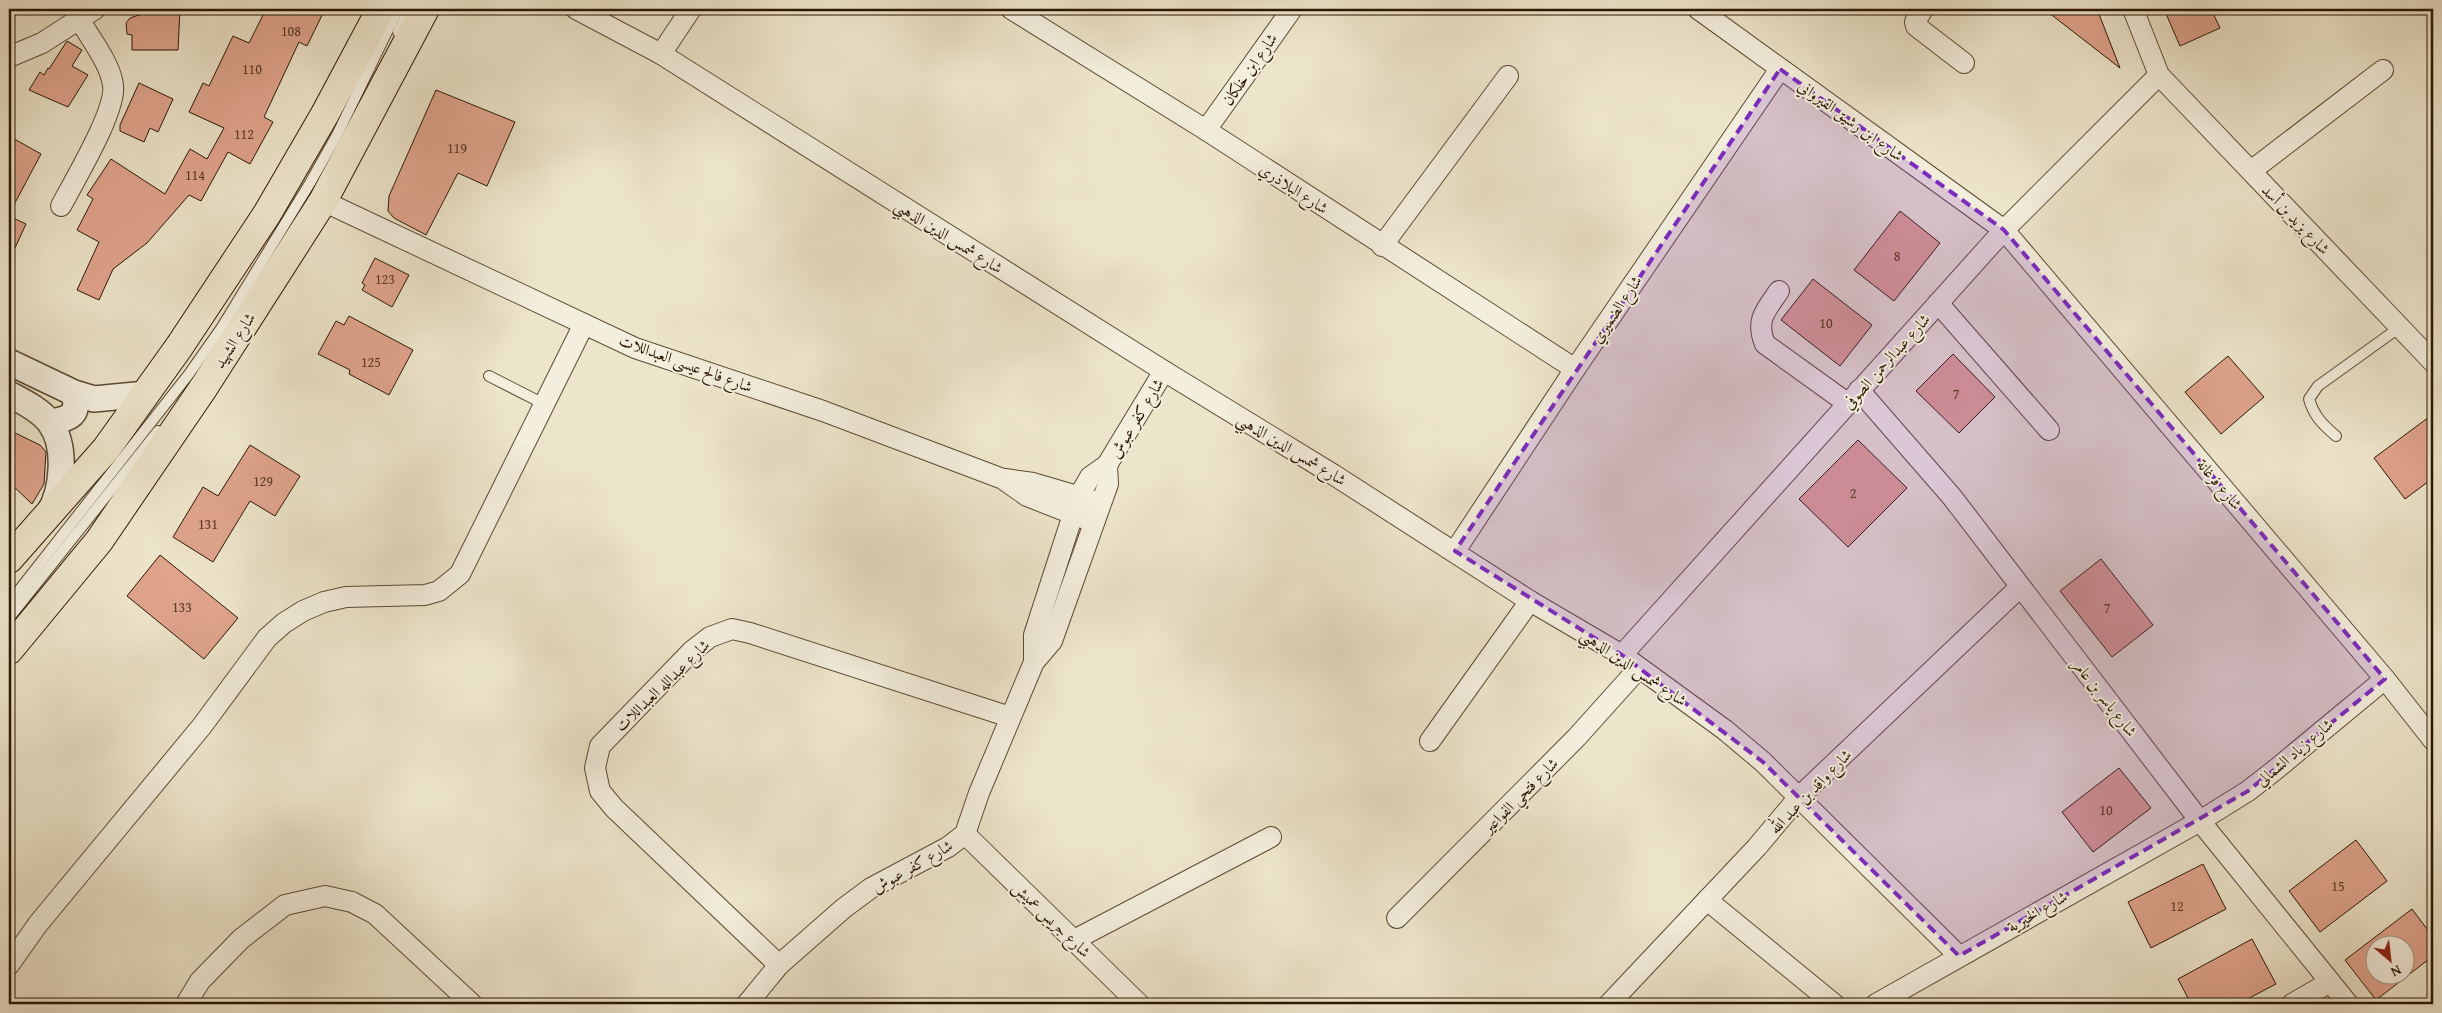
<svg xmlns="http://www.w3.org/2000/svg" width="2442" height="1013" font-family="'Gentium Book Plus',Amiri,serif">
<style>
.building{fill:#e0a48d;stroke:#2b1702;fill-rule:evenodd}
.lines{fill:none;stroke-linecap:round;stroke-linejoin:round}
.service-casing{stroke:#5c4a34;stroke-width:12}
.minor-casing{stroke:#5c4a34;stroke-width:22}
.tertiary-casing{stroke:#5c4a34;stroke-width:28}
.trunk-casing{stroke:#2b1702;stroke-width:30}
.service{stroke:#f3eedd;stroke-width:10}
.minor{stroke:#f3eedd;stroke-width:20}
.tertiary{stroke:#f3eedd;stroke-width:25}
.trunk{stroke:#ede5cb;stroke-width:28}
.marked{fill:#7b2cbf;fill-opacity:0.2;stroke:#7b2cbf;stroke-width:4;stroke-dasharray:10 6;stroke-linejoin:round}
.labels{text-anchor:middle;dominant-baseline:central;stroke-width:4;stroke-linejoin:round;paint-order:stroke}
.number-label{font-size:14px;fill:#583a25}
.street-label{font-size:16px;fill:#2b1702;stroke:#f3eedd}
</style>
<rect width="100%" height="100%" fill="#ede5cb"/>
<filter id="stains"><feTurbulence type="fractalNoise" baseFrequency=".004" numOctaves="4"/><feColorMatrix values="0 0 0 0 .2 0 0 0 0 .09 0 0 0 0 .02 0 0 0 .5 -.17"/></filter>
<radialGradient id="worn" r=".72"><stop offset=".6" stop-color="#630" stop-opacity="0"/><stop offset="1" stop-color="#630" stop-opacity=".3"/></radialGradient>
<g class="building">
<polygon points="145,9 180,9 178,50 132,50 132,35 127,34 126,23 130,18 142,14"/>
<polygon points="266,9 325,9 307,46 299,42 264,117 273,122 250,164 228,152 201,201 189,195 147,243 113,269 99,300 77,290 99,242 77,230 93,199 87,195 111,159 165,194 190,149 207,159 224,128 189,112 203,83 209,86 233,36 249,43"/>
<polygon points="2044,9 2097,9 2120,68"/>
<polygon points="2164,9 2211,9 2220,28 2180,46"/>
<polygon points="67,41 82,50 72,66 88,75 68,107 29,90 40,72 44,75 48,68 49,69"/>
<polygon points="139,83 173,99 158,132 150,128 144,142 120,131 120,125"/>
<polygon points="436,90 515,122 487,186 458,173 426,235 394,218 388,211 389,196"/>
<polygon points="9,136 41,154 9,214"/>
<polygon points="1900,211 1940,243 1894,301 1854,270"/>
<polygon points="9,216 26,224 9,261"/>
<polygon points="375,258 409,275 392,307 362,290 365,285 362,283"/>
<polygon points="1813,279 1872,325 1840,366 1781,320"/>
<polygon points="349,316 413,350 389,395 349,374 350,370 318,354 336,321 344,325"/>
<polygon points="1953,354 1995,397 1959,433 1916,391"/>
<polygon points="2228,356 2264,397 2221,434 2185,392"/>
<polygon points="2433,414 2433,478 2405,499 2374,458"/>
<polygon points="9,430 40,445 46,452 44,484 32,504 9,482"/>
<polygon points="1858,440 1907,488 1848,547 1799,499"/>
<polygon points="250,445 300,476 275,516 250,501 213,562 173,537 203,487 218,496"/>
<polygon points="160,555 238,618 204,659 127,596"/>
<polygon points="2101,559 2153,625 2112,657 2060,591"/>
<polygon points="2119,768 2151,808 2093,852 2062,812"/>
<polygon points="2356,840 2387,881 2320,932 2289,891"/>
<polygon points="2203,864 2226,909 2151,948 2128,902"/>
<path d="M2412 909 2433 937V956L2376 1000 2345 960ZM2374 946H2404V976H2374Z"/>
<polygon points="2252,939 2276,984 2238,1004 2191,1004 2178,979"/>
</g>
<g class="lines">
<g class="service-casing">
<g id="service">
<polyline points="398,32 409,9"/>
<polyline points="489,376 544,404"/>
<path d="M2336 436C2322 424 2314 416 2309 399L2318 386 2400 327"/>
<polyline points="9,603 189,374 222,327 310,183 337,135 398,9"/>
<polyline points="9,618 158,431"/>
</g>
</g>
<g class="minor-casing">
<g id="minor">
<polyline points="576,9 661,54 1164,371 1334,475 1530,601 1622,655 1725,730 1763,762 1959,956"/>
<polyline points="1011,9 1206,130 1575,369"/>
<polyline points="1698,9 2004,230 2385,679 2433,740"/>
<polyline points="1923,9 1915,22 1916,26 1964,63"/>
<polyline points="2133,9 2159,75 2433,362"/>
<polyline points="661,54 691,9"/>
<polyline points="9,57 42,43 95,9"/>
<polyline points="1206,130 1292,9"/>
<polyline points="2251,171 2383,70"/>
<polyline points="323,201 635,348 823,411 1003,479 1027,496 1093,522"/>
<path d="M61 206C74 181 117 110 113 85 110 63 91 40 80 20"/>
<polyline points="1382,246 1508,76"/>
<path d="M1779 291C1766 310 1755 320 1765 344L1847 403"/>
<polyline points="1938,303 2049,430"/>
<polyline points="1859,390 1952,497 2200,821 2348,1004"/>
<polyline points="1005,479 1033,483 1091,500"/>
<polyline points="1455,551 1575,369 1780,69"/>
<polyline points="1622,655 2004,230 2159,75"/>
<polyline points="1034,662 1034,635 1079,496 1090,477 1107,465 1164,371"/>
<polyline points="1430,741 1530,601"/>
<polyline points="965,834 1139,1004"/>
<polyline points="1707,900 1834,1004"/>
<polyline points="1397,918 1577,737 1639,668"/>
<polyline points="1074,940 1271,837"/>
<polyline points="9,965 38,924 202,726 267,638 284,623 303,611 324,602 346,597 425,595 439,591 460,574 584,324"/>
<polyline points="779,965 614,808 600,791 595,768 600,746 692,651 710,637 732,629 750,633 1010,717"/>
<polyline points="186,1004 200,981 241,939 285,905 325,896 352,902 375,914 472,1004"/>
<polyline points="747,1004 779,965 844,908 871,888 948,847 965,834 979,793 1034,662 1052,641 1108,484 1107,465"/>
<polyline points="1609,1004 1757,847 1799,797 2020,587"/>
<polyline points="1876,1004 2200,821 2248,791 2275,770 2385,679"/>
<polyline points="2292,1004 2330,982"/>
</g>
</g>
<g class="tertiary-casing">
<g id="tertiary">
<polyline points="9,362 74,393 94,399 146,394"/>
<path d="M9 394C22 401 41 410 50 423 67 446 63 490 49 513"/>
<path d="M50 422C70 419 80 415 74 393"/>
</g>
</g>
<g class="trunk-casing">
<g id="trunk">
<polyline points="9,559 106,449 179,347 267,214 325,114 381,9"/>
<polyline points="9,650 99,541 204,387 323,201 425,9"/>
</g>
</g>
<use href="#service" class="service"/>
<use href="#minor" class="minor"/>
<use href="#tertiary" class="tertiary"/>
<use href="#trunk" class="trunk"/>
</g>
<path class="marked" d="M1780 69 2004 230 2385 679 2248 791 1959 956 1763 762 1622 655 1455 551Z"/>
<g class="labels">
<g class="number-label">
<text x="291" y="31">108</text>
<text x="252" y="69">110</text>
<text x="244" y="134">112</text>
<text x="457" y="148">119</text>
<text x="195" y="175">114</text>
<text x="1897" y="256">8</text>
<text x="385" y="279">123</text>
<text x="1826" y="323">10</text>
<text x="371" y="362">125</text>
<text x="1956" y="394">7</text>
<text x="263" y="481">129</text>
<text x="1853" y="493">2</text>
<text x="208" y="524">131</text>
<text x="182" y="607">133</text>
<text x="2107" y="608">7</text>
<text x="2106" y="810">10</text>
<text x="2338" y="886">15</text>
<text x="2177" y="906">12</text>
</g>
<g class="street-label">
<text transform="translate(1249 69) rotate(-55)">شارع ابن خلكان</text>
<text transform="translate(1851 120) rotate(36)">شارع ابن رشيق القيرواني</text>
<text transform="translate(1294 188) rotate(33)">شارع البلاذري</text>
<text transform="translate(2296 219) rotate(46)">شارع يزيد بن أسد</text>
<text transform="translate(949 236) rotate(32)">شارع شمس الدين الذهبي</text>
<text transform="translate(1616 309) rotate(-56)">شارع الضميري</text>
<text transform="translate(234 340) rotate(-57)">شارع الشهيد</text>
<text transform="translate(1886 361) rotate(-48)">شارع عبدالرحمن الصوفي</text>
<text transform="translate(686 363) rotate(20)">شارع فالح عيسى العبداللات</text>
<text transform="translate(1136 418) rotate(-59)">شارع كفر عبوش</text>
<text transform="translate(1292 449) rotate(31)">شارع شمس الدين الذهبي</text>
<text transform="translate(2220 484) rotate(50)">شارع فرغانة</text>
<text transform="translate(1634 667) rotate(34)">شارع شمس الدين الذهبي</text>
<text transform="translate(662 685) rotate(-44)">شارع عبدالله العبداللات</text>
<text transform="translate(2105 697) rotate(52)">شارع ياسر بن عامر</text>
<text transform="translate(2294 752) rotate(-40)">شارع زياد الشمالي</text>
<text transform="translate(1810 791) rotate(-46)">شارع واقد بن عبد الله</text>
<text transform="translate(1520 795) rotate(-45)">شارع فتحي الفواعير</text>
<text transform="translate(912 866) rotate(-30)">شارع كفر عبوش</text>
<text transform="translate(2037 911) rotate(-30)">شارع الخيرية</text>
<text transform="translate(1052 919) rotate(44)">شارع جريس عميش</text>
</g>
</g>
<rect width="2442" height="1013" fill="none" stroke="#ede5cb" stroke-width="30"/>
<rect x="10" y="10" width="2422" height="993" fill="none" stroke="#2b1702" stroke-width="2.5"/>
<rect x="15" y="15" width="2412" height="983" fill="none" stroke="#2b1702"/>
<g transform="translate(2390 960) rotate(152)"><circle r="24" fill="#f3eedd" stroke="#a39885"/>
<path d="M0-4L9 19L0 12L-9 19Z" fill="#8f2418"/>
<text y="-8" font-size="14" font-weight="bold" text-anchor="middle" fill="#2b1702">N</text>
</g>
<rect width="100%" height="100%" filter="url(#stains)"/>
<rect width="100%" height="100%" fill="url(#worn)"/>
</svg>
